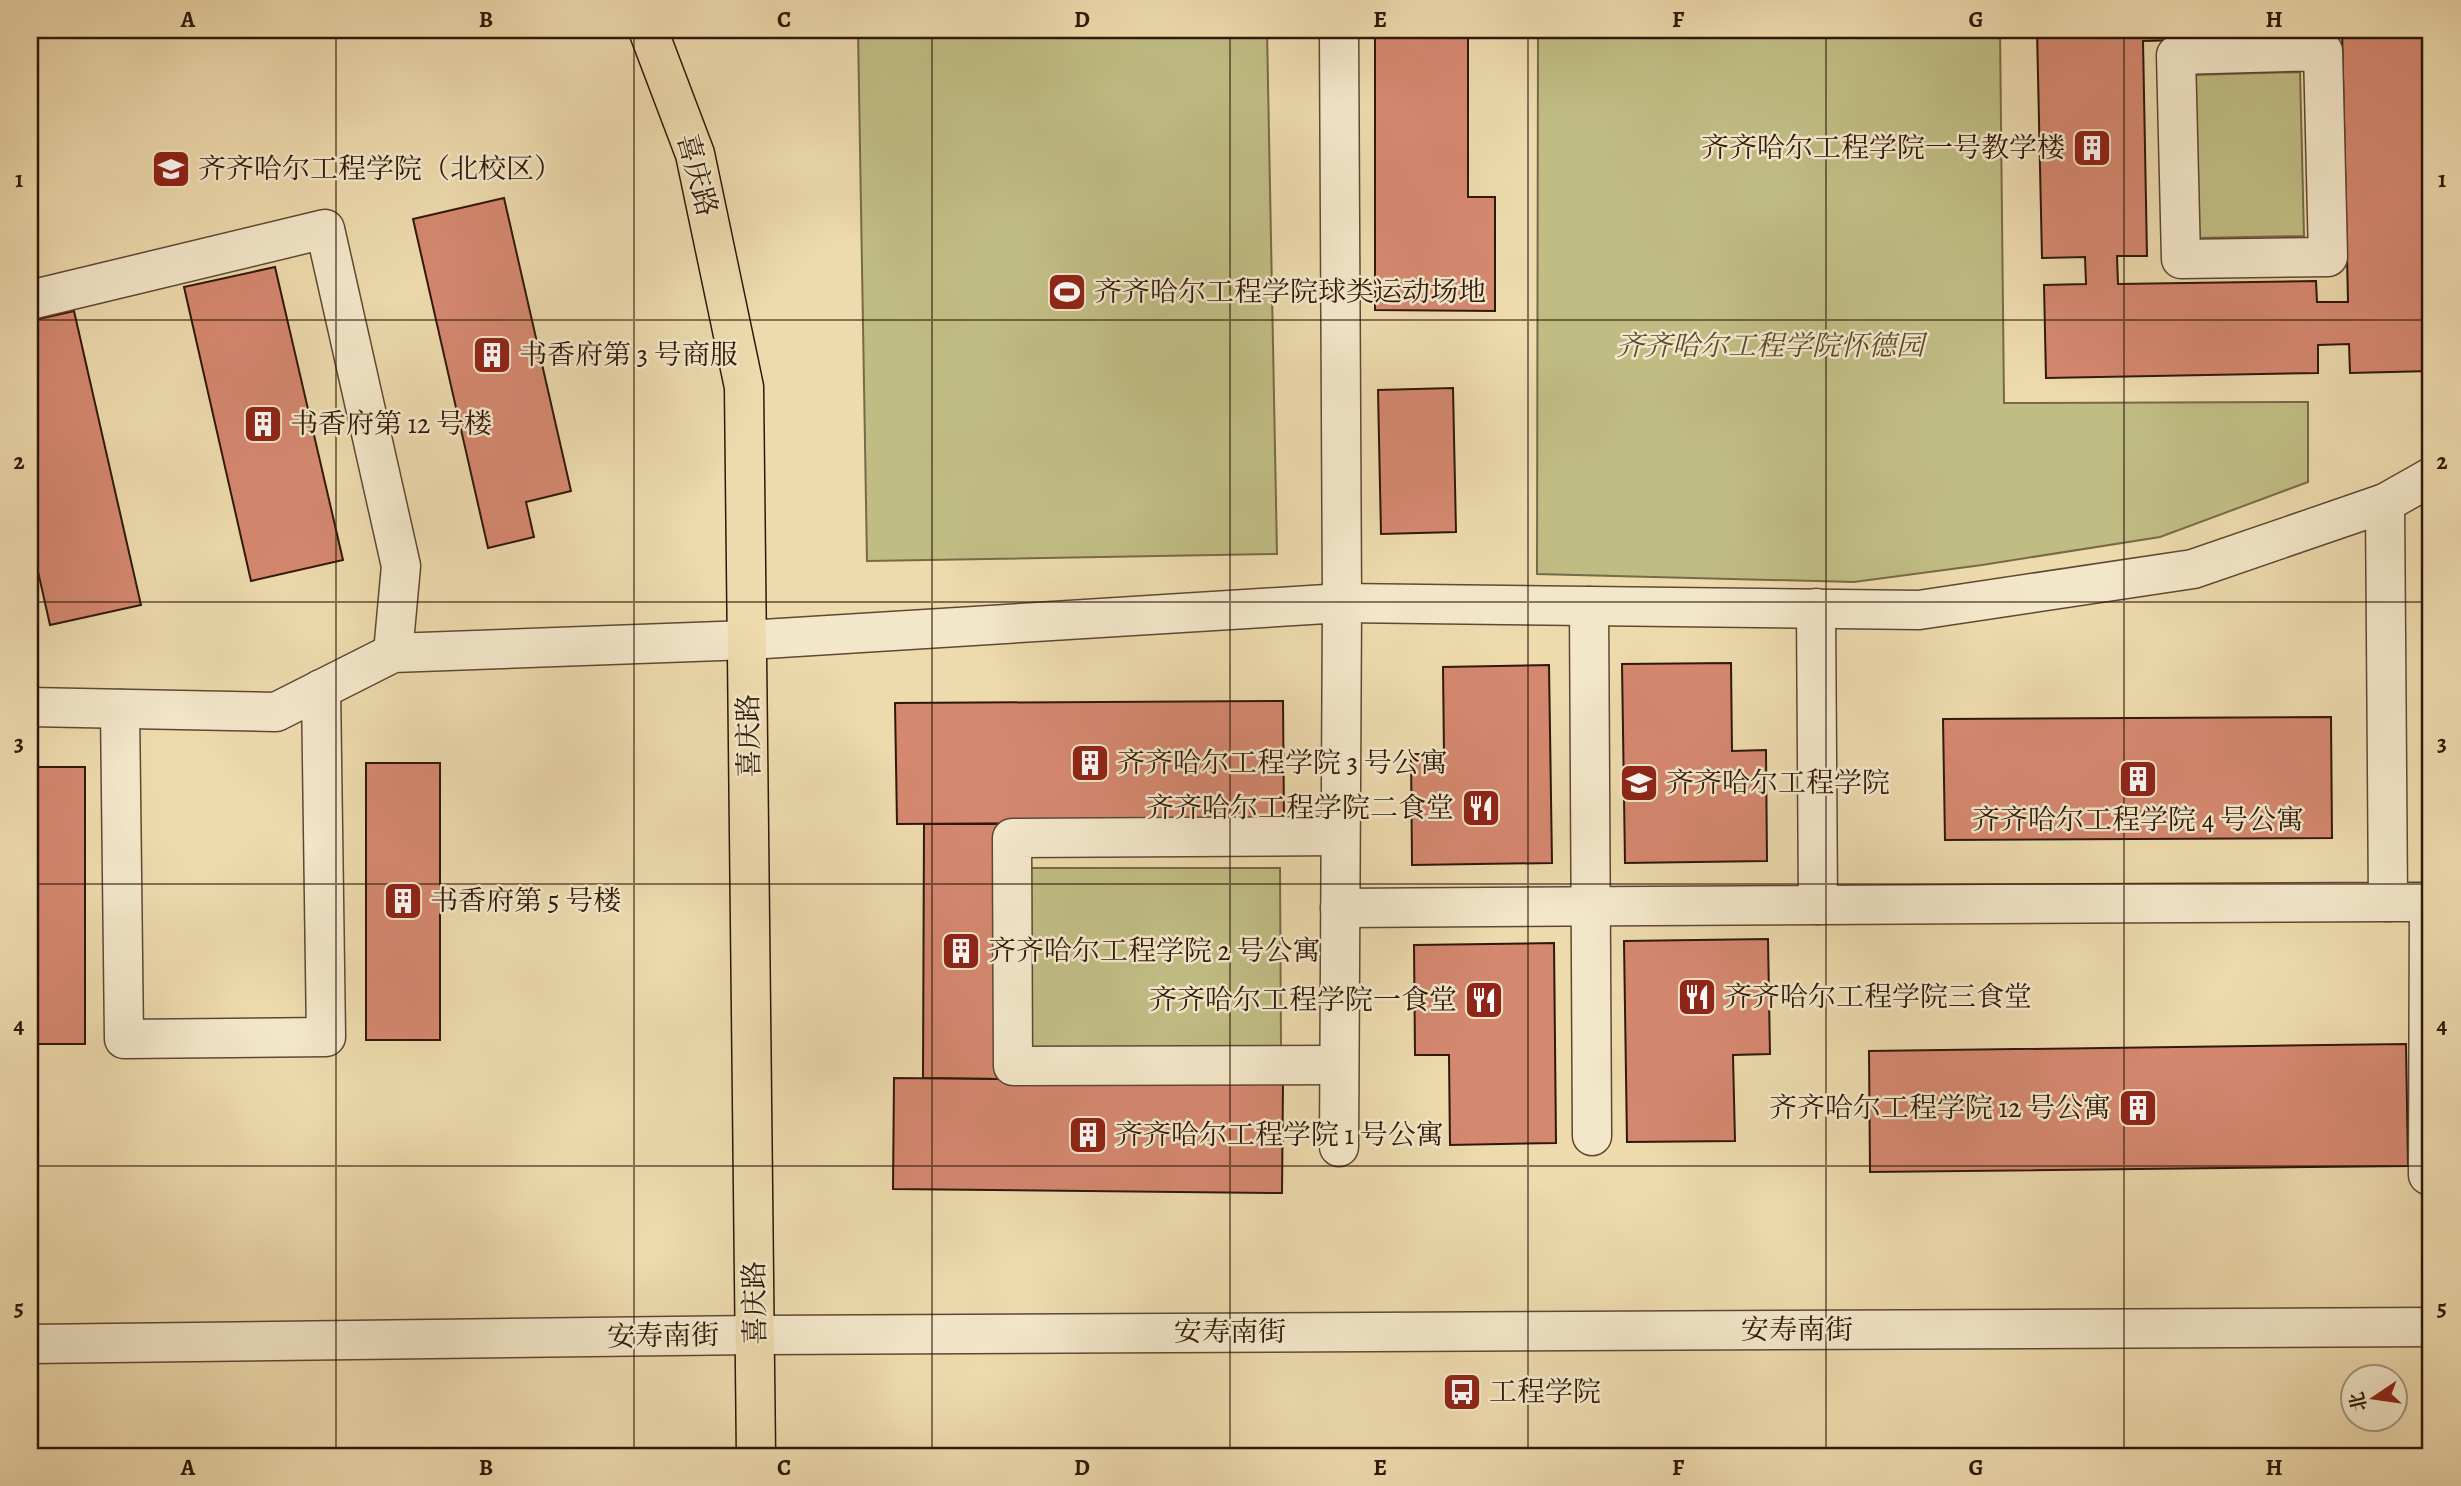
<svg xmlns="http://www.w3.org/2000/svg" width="2461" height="1486" font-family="Alegreya,'Noto Serif SC',serif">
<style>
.green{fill:#c0bd84;stroke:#786a46;stroke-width:2}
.building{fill:#d58870;stroke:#301809;stroke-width:2}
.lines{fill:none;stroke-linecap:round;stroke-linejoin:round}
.minor-casing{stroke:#5f4832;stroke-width:41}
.major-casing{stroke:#301809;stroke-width:41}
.minor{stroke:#f3e7ca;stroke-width:38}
.major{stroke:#eddaad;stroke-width:38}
.grid{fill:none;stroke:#301809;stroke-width:2;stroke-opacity:0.55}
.labels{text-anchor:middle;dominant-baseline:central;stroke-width:5;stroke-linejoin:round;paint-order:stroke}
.poi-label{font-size:28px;fill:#301809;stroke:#f3e7ca;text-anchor:start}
.street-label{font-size:28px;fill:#301809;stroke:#f3e7ca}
.park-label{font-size:28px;font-style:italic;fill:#5b4a2e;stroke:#f3e7ca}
.neatline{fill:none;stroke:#301809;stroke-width:2.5}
.grid-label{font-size:23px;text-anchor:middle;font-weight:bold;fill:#301809}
</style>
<rect width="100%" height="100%" fill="#eddaad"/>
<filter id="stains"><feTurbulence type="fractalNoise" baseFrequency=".00286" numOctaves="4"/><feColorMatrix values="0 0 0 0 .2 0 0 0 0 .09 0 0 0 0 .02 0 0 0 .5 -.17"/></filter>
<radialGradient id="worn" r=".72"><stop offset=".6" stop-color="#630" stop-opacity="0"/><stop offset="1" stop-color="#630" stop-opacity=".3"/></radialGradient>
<g class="green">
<polygon points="858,30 1267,30 1277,554 867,561"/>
<polygon points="1538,30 1571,30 1572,32 2000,30 2004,403 2308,402 2308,482 2160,537 1982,565 1854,582 1537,574"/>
<polygon points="2300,72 2304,236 2196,238 2192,75"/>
<polygon points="1024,868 1280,868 1281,1047 1024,1047"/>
</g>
<g class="building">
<polygon points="1375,30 1468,30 1468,197 1495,197 1495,311 1375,310"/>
<polygon points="2037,30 2216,30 2217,39 2143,41 2147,256 2117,256 2118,284 2316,281 2317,302 2348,302 2342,30 2431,30 2431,371 2350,373 2349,344 2318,345 2318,373 2046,378 2044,285 2086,284 2085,257 2042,258"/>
<polygon points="504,198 571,491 526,502 534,537 488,548 413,219"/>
<polygon points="275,267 343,560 251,581 184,287"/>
<polygon points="74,311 141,605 50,625 30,536 30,321"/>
<polygon points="1453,388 1456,532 1381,534 1378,390"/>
<polygon points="1731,663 1732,751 1766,750 1767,861 1625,863 1622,664"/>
<polygon points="1549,665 1552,863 1412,865 1411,754 1444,754 1443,667"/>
<polygon points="1283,701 1284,822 897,824 895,703"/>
<polygon points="2331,717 2332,838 1945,840 1943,719"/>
<rect x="366" y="763" width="74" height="277"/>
<rect x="30" y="767" width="55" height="277"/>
<polygon points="924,824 999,824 998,1079 923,1078"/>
<polygon points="1768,939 1770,1054 1733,1055 1735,1141 1627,1142 1624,941"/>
<polygon points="1554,943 1556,1143 1450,1145 1449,1055 1415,1055 1414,945"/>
<polygon points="2406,1044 2408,1166 1870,1172 1869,1051"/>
<polygon points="894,1078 1283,1082 1282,1193 893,1189"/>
</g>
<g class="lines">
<g class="minor-casing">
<g id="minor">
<polyline points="1339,30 1342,603 1919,610 2193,569 2385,503 2431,477"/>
<polygon points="2323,51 2328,257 2181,259 2176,55"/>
<polyline points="30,300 325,229 401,566 393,653"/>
<polyline points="1589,606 1592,1136"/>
<polyline points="30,707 276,712 393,653 748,640 1342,603 1339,1147"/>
<polyline points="120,709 124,1039 326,1037 321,689"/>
<polyline points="2388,902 2429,902 2428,1175"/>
<polyline points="1818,905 2388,902 2385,503"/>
<polyline points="1340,908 1818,905 1816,608"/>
<polyline points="1339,1065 1013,1066 1012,838 1340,836"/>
<polyline points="30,1344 755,1335 2431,1327"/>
</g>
</g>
<g class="major-casing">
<polyline id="major" points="648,30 695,154 744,387 756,1456"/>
</g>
<use href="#minor" class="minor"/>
<use href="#major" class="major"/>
</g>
<path class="grid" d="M336 30V1456M634 30V1456M932 30V1456M1230 30V1456M1528 30V1456M1826 30V1456M2124 30V1456M30 320H2431M30 602H2431M30 884H2431M30 1166H2431"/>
<defs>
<g id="building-square" transform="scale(2.0125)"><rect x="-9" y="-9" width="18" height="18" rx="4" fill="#8f2418" stroke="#f3e7ca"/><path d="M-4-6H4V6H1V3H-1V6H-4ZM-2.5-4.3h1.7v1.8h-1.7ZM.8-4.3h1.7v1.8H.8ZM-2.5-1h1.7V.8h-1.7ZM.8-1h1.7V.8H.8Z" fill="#fff"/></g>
<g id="university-square" transform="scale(2.0125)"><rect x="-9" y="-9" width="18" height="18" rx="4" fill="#8f2418" stroke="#f3e7ca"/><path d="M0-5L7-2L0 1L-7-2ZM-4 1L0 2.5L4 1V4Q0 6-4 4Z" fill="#fff"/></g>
<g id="stadium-square" transform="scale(2.0125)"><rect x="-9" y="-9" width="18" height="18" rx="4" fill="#8f2418" stroke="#f3e7ca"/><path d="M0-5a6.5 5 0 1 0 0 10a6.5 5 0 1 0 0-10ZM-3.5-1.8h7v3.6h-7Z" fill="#fff"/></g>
<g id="restaurant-square" transform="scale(2.0125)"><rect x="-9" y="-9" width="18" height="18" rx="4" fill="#8f2418" stroke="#f3e7ca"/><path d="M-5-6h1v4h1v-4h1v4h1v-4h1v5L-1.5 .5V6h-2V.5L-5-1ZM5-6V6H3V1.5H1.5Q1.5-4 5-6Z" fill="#fff"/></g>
<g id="bus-square" transform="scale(2.0125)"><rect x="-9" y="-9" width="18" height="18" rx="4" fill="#8f2418" stroke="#f3e7ca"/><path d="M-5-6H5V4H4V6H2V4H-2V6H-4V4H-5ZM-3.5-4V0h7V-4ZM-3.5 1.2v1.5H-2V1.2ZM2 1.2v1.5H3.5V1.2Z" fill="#fff"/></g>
</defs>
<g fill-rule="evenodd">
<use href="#building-square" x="2092" y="148"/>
<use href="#university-square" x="171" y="169"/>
<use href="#stadium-square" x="1067" y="292"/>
<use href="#building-square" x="492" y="355"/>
<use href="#building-square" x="263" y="424"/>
<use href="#building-square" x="1090" y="763"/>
<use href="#building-square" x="2138" y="779"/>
<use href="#university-square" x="1639" y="783"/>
<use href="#restaurant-square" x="1481" y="808"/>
<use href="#building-square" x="403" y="901"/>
<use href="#building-square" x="961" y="951"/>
<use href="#restaurant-square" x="1697" y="997"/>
<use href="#restaurant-square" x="1484" y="1000"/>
<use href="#building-square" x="2138" y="1108"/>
<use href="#building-square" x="1088" y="1135"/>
<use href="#bus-square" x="1462" y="1392"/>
</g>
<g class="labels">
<g class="poi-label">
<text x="2065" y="148" text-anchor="end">齐齐哈尔工程学院一号教学楼</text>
<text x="198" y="169">齐齐哈尔工程学院（北校区）</text>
<text x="1094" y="292">齐齐哈尔工程学院球类运动场地</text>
<text x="519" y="355">书香府第 3 号商服</text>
<text x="290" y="424">书香府第 12 号楼</text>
<text x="1117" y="763">齐齐哈尔工程学院 3 号公寓</text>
<text x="1666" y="783">齐齐哈尔工程学院</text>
<text x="1454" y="808" text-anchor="end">齐齐哈尔工程学院二食堂</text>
<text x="2138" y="820" text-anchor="middle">齐齐哈尔工程学院 4 号公寓</text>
<text x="430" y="901">书香府第 5 号楼</text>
<text x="988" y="951">齐齐哈尔工程学院 2 号公寓</text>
<text x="1724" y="997">齐齐哈尔工程学院三食堂</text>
<text x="1457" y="1000" text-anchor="end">齐齐哈尔工程学院一食堂</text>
<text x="2111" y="1108" text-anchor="end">齐齐哈尔工程学院 12 号公寓</text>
<text x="1115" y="1135">齐齐哈尔工程学院 1 号公寓</text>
<text x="1489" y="1392">工程学院</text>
</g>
<g class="street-label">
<text transform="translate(697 175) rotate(75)">喜庆路</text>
<text transform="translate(749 736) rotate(-91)">喜庆路</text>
<text transform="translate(755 1303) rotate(-91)">喜庆路</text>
<text x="1797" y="1330">安寿南街</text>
<text x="1230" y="1332">安寿南街</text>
<text transform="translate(663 1336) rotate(-1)">安寿南街</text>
</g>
<g class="park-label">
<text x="1770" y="346">齐齐哈尔工程学院怀德园</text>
</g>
</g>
<rect width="2461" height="1486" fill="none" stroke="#eddaad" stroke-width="77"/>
<g transform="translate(2374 1398) rotate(257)"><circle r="33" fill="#f3e7ca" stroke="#a5947d" stroke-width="2"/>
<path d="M0-5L12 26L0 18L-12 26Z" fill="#8f2418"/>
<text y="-10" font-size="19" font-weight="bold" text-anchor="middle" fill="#301809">北</text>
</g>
<rect x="38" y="38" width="2384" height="1410" class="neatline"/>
<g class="grid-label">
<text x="188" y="27">A</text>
<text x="486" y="27">B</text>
<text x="784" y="27">C</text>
<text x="1082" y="27">D</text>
<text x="1380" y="27">E</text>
<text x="1678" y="27">F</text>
<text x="1976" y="27">G</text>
<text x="2274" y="27">H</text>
<text x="19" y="187">1</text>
<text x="2442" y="187">1</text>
<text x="19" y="469">2</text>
<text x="2442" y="469">2</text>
<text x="19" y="751">3</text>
<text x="2442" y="751">3</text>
<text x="19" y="1033">4</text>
<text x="2442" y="1033">4</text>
<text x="19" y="1315">5</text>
<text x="2442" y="1315">5</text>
<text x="188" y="1475">A</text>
<text x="486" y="1475">B</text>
<text x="784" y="1475">C</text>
<text x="1082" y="1475">D</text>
<text x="1380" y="1475">E</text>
<text x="1678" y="1475">F</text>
<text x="1976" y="1475">G</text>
<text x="2274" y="1475">H</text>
</g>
<rect width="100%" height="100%" filter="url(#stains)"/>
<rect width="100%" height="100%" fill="url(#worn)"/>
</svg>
